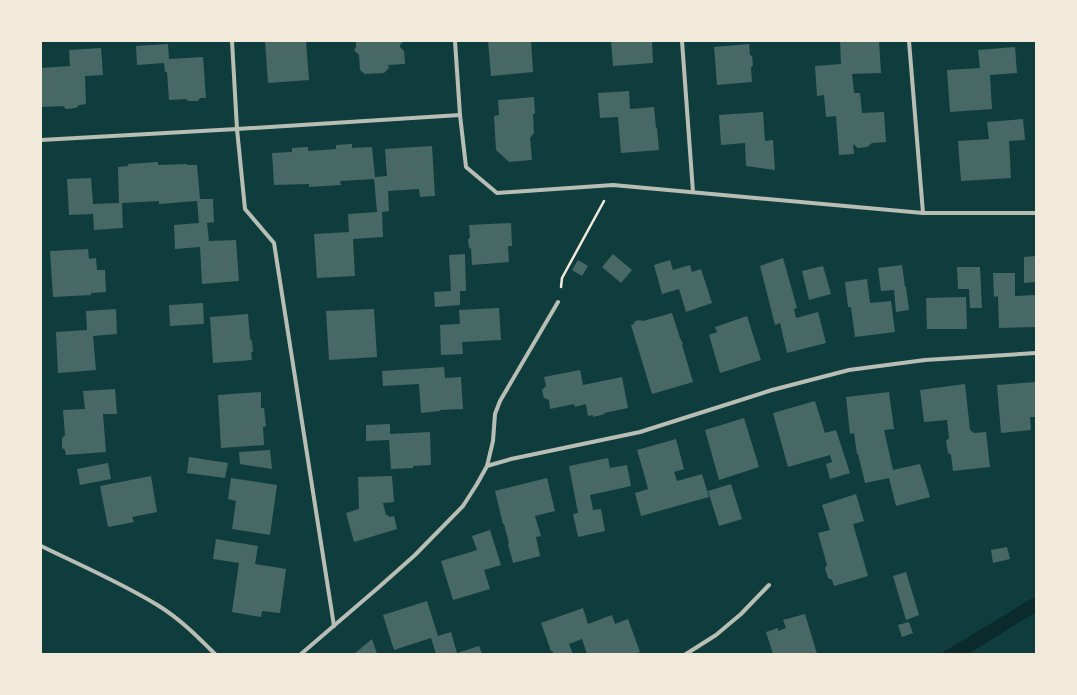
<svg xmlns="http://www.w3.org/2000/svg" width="1077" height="695" font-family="Lato,sans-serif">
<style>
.water{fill:#0a2a2b}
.building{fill:#486865}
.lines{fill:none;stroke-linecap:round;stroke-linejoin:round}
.path{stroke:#f1e9da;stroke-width:2.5}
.minor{stroke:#b8beb3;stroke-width:4}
</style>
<rect width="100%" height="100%" fill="#0f3d3e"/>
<polygon class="water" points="1036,596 1036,612 968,654 940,654"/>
<g class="building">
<polygon points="265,41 306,41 309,80 268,83"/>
<polygon points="356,41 404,41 400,45 400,47 404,51 405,64 388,65 389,68 384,73 365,74 360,70 359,55 354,50 356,47"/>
<polygon points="488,41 531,41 533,72 491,76"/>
<polygon points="611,41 652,41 653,63 613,66"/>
<polygon points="840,41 879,41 881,73 852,74 854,93 860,93 862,113 884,112 886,142 872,143 867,147 858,148 853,144 854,154 839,155 836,116 826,117 824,95 817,96 815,66 841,64"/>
<polygon points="168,44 169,59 203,57 206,98 200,98 198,101 188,101 186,99 169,100 167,72 165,72 164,63 137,65 136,46"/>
<polygon points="749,44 750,55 752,56 753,65 751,68 752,82 717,85 714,47"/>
<polygon points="1015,47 1017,73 990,75 992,109 950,112 947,70 980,68 978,50"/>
<polygon points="101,48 103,75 85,76 86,104 79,105 76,108 66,109 63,106 41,107 41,68 70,66 69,50"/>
<polygon points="629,91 630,109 654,107 656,128 657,128 659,150 621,153 618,117 600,118 598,93"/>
<polygon points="534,97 535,114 533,114 534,133 530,138 532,160 509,162 496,150 494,116 499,115 498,100"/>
<polygon points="763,112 765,141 773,140 775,170 746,166 745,143 721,145 719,115"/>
<polygon points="1023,119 1025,140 1009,141 1011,178 961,181 958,141 989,139 987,122"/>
<polygon points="352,144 352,148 372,147 375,177 387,176 385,149 432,146 435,196 420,197 419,189 388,191 389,211 382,212 383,237 353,239 355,276 317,278 314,234 349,232 348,214 377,212 374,179 340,181 341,185 309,187 309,184 274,185 272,153 292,152 292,148 308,147 308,151 336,149 336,145"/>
<polygon points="158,162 158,165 187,164 187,165 197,165 200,199 213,199 214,222 207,223 209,241 236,240 239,281 202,284 200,247 175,249 174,225 199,223 197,201 159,204 159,201 122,203 123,228 94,230 93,214 69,215 67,179 91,178 93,204 119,203 118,167 128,166 128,164"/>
<polygon points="511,223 512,246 508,246 509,262 472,265 471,249 469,247 468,239 470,238 469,225"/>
<polygon points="88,249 89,259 96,258 97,270 105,270 106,292 91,293 91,295 53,297 50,251"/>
<polygon points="465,254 466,291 460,291 460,305 435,307 434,292 451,291 449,255"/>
<polygon points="613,254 632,270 621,283 602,267"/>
<polygon points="1036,256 1036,282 1024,283 1024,257"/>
<polygon points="783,258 797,308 794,309 796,318 818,312 826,343 787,353 780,323 775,325 760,266"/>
<polygon points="578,260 588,266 582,276 572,270"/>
<polygon points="670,260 673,270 690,265 692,272 701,269 712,303 686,312 679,289 662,294 654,265"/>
<polygon points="902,265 905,287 906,287 909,310 896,312 894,290 881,291 878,268"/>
<polygon points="823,266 831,294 809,300 802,271"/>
<polygon points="957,267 980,267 982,308 970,308 969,289 958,289"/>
<polygon points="993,273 1015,273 1015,296 1036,295 1036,327 999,328 998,296 994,297"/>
<polygon points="867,279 870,303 891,301 895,332 855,337 851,307 848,307 845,282"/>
<polygon points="966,297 967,329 927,329 926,298"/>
<polygon points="203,303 204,324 170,326 169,305"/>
<polygon points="499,308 501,340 462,342 463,354 441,355 440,325 460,324 459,310"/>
<polygon points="116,309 117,334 93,336 96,370 58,373 56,332 87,330 86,311"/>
<polygon points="374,309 377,357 329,360 326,311"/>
<polygon points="672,313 680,338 683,344 682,345 693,382 652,394 631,325 634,324 635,321 640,320 643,321"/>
<polygon points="248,314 250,339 252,341 253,351 251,353 252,360 213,363 210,317"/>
<polygon points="747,316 761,360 720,373 709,335 717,332 715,327"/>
<polygon points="444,367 445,378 461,377 463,409 440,410 440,411 421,413 419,384 383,386 382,371"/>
<polygon points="580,370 583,385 622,377 628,408 604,413 605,414 593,417 593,415 588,416 586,404 575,407 574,404 550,409 549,400 544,398 542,390 546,386 544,377"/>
<polygon points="1036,382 1036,417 1030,417 1031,430 1001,433 997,385"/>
<polygon points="965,384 970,430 974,433 986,432 990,467 953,471 951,455 948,453 946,441 949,438 947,420 924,422 920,390"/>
<polygon points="115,389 117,414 103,414 106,452 66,455 65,450 62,448 62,438 65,435 63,410 85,409 83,391"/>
<polygon points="261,392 261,408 264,408 266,426 263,427 264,445 221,448 218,395"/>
<polygon points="889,392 894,429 884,430 893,470 920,464 930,497 896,506 889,478 865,483 858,454 857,454 854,433 850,434 846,397"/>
<polygon points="815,401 825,433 836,430 850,473 830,479 826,464 832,462 830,455 788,467 773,413"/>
<polygon points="744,418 759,467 719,480 705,430"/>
<polygon points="390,424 390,434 430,432 431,465 413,466 413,468 391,469 389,440 366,441 366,425"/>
<polygon points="676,439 684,469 674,472 677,481 702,474 709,497 641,516 635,493 648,489 646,481 672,474 646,481 637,450"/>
<polygon points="270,450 272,469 240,464 239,452"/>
<polygon points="189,457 228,463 225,478 187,473"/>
<polygon points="608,458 610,468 627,465 631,486 590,495 593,510 601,509 605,531 578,537 573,514 578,513 569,466"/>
<polygon points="108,463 111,479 80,485 77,469"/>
<polygon points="151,476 157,512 132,517 134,522 108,527 100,486"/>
<polygon points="392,476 394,502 383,503 386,515 388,515 389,517 394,516 397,529 354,542 346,513 359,509 358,477"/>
<polygon points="231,478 277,485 270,535 232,529 236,501 228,499"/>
<polygon points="547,478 555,511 535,516 541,536 536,537 540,556 513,563 508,544 509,543 504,524 503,524 495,491"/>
<polygon points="731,484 742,519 719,526 708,491"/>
<polygon points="856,494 864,521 853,524 868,576 834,586 832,580 828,578 825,568 827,565 818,533 830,530 822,505"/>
<polygon points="490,530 501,565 484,570 490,589 453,600 441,561 477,550 472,536"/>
<polygon points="216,539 258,546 255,564 286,569 280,613 262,611 261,617 232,612 239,563 213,559"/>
<polygon points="1007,547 1010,559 993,563 991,550"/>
<polygon points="906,572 919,615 906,620 893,576"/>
<polygon points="427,601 438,636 451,632 457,653 479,646 482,654 436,654 431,638 394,650 383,615"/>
<polygon points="583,608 588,624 612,615 615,624 628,619 640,652 634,654 587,654 582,639 569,644 573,654 554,654 552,651 551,651 541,623"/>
<polygon points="805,614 817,654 773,654 766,632 778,628 778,631 786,628 783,620"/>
<polygon points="909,622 913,633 902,637 898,625"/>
<polygon points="372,639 377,654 354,654"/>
</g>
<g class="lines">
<polyline class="path" points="561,287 562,278 604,201"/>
<g class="minor">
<polyline points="232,41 237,129 245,209 274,243 334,626"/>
<polyline points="455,41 460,115 466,167 497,193 613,185 923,213 1036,213"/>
<polyline points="682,41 693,192"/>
<polyline points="909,41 923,213"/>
<polyline points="41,140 237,129 460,115"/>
<polyline points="487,466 511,459 640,432 772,390 849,370 925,360 1036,353"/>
<path d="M41 546C80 565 122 583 159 606 180 619 198 637 215 654"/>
<polyline points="301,654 379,587 415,555 463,506 477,484 487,466 493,441 495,414 500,401 558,302"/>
<polyline points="686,654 716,635 741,614 769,585"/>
</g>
</g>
<rect width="1077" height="695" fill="none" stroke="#f1e9da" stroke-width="84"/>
</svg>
